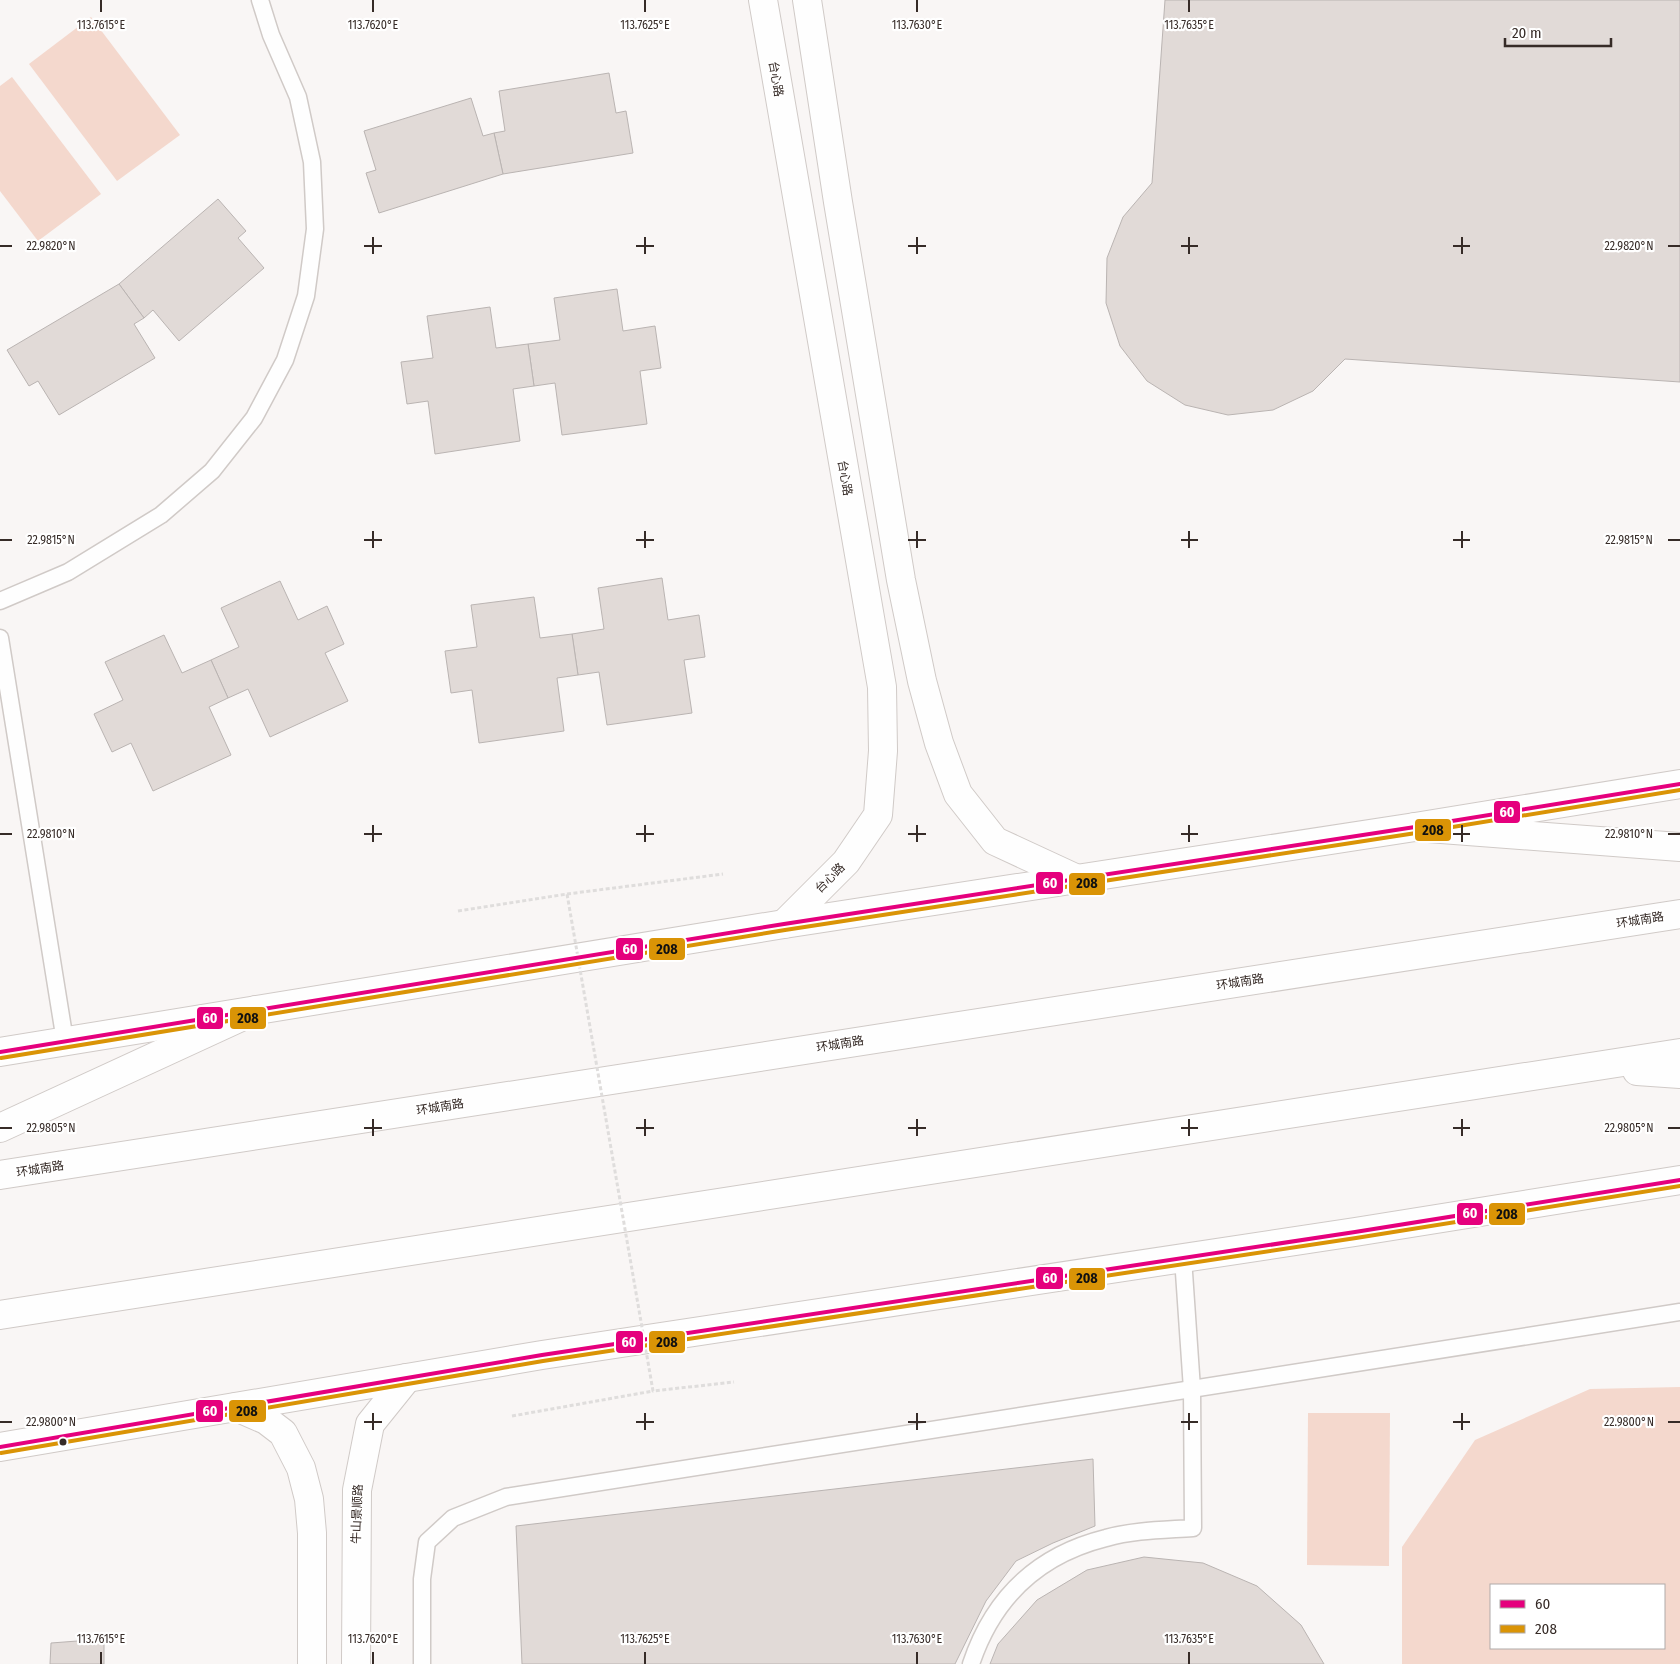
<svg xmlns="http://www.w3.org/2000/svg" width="1680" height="1664" font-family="'Fira Sans Condensed','Noto Sans SC',sans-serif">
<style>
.green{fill:#f4d8cd;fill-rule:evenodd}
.building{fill:#e1dad7;stroke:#bab4b2}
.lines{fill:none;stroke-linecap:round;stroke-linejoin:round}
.lane-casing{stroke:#d0cac7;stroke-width:19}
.secondary-casing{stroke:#d0cac7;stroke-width:30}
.primary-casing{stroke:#d0cac7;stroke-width:30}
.highway-casing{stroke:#d0cac7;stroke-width:30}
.path{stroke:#dfdddc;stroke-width:3;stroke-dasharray:4 2.5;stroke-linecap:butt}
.lane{stroke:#fefefe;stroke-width:16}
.secondary{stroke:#fefefe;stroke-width:28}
.primary{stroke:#fefefe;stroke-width:28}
.highway{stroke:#fefefe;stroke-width:28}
.path-bridge{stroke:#dfdddc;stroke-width:3;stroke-dasharray:4 2.5;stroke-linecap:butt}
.bus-1-casing{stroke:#fff;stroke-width:8}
.bus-2-casing{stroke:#fff;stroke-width:8}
.bus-1{stroke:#e5007d;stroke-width:4}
.bus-2{stroke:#da9406;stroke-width:4}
.ticks{fill:none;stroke:#362b27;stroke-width:2}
.bus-dot{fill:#362b27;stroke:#fff;stroke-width:2}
.labels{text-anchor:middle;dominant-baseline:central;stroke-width:4.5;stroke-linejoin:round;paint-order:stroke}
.street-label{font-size:12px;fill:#362b27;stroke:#fff}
.ticks-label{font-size:12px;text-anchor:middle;fill:#362b27;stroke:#fff;stroke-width:4.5;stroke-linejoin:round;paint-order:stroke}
.line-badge{stroke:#fff;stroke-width:2}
.badge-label{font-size:14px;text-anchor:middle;font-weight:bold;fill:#fff}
.pale-badge-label{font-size:14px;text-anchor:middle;font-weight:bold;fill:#111}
</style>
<rect width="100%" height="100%" fill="#f9f6f5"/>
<g class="green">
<polygon points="91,17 180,135 117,181 29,64"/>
<polygon points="12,77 101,194 38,241 0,191 0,86"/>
<path d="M1680 1387V1664H1402V1547L1475 1440 1590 1389ZM1491 1585H1664V1648H1491Z"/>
<polygon points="1308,1413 1390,1413 1389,1566 1307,1565"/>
</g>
<g class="building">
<polygon points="1165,0 1680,0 1680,382 1345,359 1313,391 1273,410 1228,415 1185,405 1147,381 1120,346 1106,303 1107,258 1123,217 1152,183"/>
<polygon points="609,73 616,113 626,111 633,153 503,174 494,133 505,131 499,91"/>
<polygon points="471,98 483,136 494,133 503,174 379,213 366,173 376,170 364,131"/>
<polygon points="218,199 246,231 238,238 264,268 179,341 153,310 144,318 119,284"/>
<polygon points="119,284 144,318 134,324 155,358 59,415 38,381 29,386 7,350"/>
<polygon points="617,289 623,331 655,326 661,368 640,371 647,424 562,435 555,383 534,386 528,344 560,340 554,298"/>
<polygon points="490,307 496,348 528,344 534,386 513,389 520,441 435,454 428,401 407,404 401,362 433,358 427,316"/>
<polygon points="662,578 668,620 699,615 705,657 684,660 692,713 607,725 599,672 578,675 572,634 604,629 598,588"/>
<polygon points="280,581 298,620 327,606 344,644 325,653 348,701 270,737 248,689 228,698 211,660 239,647 221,608"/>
<polygon points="534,597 540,638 572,634 578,675 557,678 564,731 479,743 472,690 451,693 445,651 477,647 471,605"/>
<polygon points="164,635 182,673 211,660 228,698 209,707 231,755 153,791 131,743 112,752 94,714 123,700 105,662"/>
<polygon points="1093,1459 1095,1526 1053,1543 1016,1561 986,1601 955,1664 522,1664 516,1526"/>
<polygon points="1144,1557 1203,1563 1257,1586 1301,1625 1324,1664 990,1664 998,1644 1037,1600 1087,1570"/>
<polygon points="104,1639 104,1664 50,1664 51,1643"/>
</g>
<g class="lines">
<g class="lane-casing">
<g id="lane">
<polyline points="0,601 68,572 161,515 212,471 254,418 285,360 306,296 315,229 312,162 298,97 271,35 260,0"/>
<polyline points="0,638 65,1041"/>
<polyline points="422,1664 422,1579 427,1542 453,1518 506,1497 1680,1312"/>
<path d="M971 1664C993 1598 1038 1555 1106 1538 1134 1530 1164 1530 1193 1528L1192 1389 1183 1258"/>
</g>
</g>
<g class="secondary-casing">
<g id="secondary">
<polyline points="763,0 882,687 883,751 878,815 846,862 784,924"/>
<polyline points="807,0 838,202 901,580 922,681 939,743 958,794 995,841 1075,878"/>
<polyline points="236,1407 266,1420 283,1433 301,1468 309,1499 312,1533 312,1664"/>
<polyline points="356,1664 357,1490 370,1424 407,1378"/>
</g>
</g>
<g class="primary-casing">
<g id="primary">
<polyline points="0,1052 784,924 1415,827 1680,784"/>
<polyline points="0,1447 542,1355 1355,1232 1680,1180"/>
</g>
</g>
<g class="highway-casing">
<g id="highway">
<polyline points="1415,827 1680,847"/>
<polyline points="1637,1071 1680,1074"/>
<polyline points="0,1128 256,1010"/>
<polyline points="0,1175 1680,914"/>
<polyline points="0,1315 1680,1053"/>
</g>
</g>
<g class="path">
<polyline points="567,894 723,874"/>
<polyline points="512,1416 653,1391"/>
</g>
<use href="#lane" class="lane"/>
<use href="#secondary" class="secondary"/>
<use href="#primary" class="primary"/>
<use href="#highway" class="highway"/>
<polyline class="path-bridge" points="458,911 567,894 653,1391 734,1382"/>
<g class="bus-1-casing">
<g id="bus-1">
<polyline points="0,1052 784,924 1415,827 1680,784"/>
<polyline points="0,1447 542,1355 1355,1232 1680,1180"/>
</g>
</g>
<g class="bus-2-casing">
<g id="bus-2">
<polyline points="1,1058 785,930 1416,833 1680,790"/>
<polyline points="1,1453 543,1361 1356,1238 1680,1186"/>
</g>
</g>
<use href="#bus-1" class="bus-1"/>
<use href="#bus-2" class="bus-2"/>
</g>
<path class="ticks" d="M101 0V12M373 0V12M645 0V12M917 0V12M1189 0V12M373 237V254M645 237V254M917 237V254M1189 237V254M1462 237V254M0 246H12M364 246H382M636 246H654M908 246H926M1181 246H1198M1453 246H1470M1668 246H1680M373 531V548M645 531V548M917 531V548M1189 531V548M1462 531V548M0 540H12M364 540H382M636 540H654M908 540H926M1181 540H1198M1453 540H1470M1668 540H1680M373 825V842M645 825V842M917 825V842M1189 825V842M1462 825V842M0 834H12M364 834H382M636 834H654M908 834H926M1181 834H1198M1453 834H1470M1668 834H1680M373 1119V1136M645 1119V1136M917 1119V1136M1189 1119V1136M1462 1119V1136M0 1128H12M364 1128H382M636 1128H654M908 1128H926M1181 1128H1198M1453 1128H1470M1668 1128H1680M373 1413V1430M645 1413V1430M917 1413V1430M1189 1413V1430M1462 1413V1430M0 1422H12M364 1422H382M636 1422H654M908 1422H926M1181 1422H1198M1453 1422H1470M1668 1422H1680M101 1652V1664M373 1652V1664M645 1652V1664M917 1652V1664M1189 1652V1664"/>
<circle class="bus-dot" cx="63" cy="1442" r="4.5"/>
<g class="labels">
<g class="street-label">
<text transform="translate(776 79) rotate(80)">台心路</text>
<text transform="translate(845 478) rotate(80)">台心路</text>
<text transform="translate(830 878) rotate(-45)">台心路</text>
<text transform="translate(1640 920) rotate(-9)">环城南路</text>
<text transform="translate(1240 982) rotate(-9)">环城南路</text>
<text transform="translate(840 1044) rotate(-9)">环城南路</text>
<text transform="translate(440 1107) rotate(-9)">环城南路</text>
<text transform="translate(40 1169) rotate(-9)">环城南路</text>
<text transform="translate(357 1514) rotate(-88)">牛山景顺路</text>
</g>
</g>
<g class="ticks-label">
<text x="101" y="29">113.7615°E</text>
<text x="373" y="29">113.7620°E</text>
<text x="645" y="29">113.7625°E</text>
<text x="917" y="29">113.7630°E</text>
<text x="1189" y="29">113.7635°E</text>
<text x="51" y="250">22.9820°N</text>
<text x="1629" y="250">22.9820°N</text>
<text x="51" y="544">22.9815°N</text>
<text x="1629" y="544">22.9815°N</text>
<text x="51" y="838">22.9810°N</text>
<text x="1629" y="838">22.9810°N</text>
<text x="51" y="1132">22.9805°N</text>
<text x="1629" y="1132">22.9805°N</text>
<text x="51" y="1426">22.9800°N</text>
<text x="1629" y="1426">22.9800°N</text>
<text x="101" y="1643">113.7615°E</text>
<text x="373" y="1643">113.7620°E</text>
<text x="645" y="1643">113.7625°E</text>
<text x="917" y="1643">113.7630°E</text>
<text x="1189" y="1643">113.7635°E</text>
</g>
<g class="line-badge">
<rect x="1493" y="800" width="28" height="24" rx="5" fill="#e5007d"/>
<rect x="1414" y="818" width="38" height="24" rx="5" fill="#da9406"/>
<rect x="1035" y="871" width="29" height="24" rx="5" fill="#e5007d"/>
<rect x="1068" y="872" width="38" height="24" rx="5" fill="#da9406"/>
<rect x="615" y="937" width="29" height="24" rx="5" fill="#e5007d"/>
<rect x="648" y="937" width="38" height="24" rx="5" fill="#da9406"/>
<rect x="229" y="1006" width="38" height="24" rx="5" fill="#da9406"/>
<rect x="196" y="1006" width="28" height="24" rx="5" fill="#e5007d"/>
<rect x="1456" y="1202" width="28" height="24" rx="5" fill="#e5007d"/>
<rect x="1488" y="1202" width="38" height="24" rx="5" fill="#da9406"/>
<rect x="1035" y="1266" width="29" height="24" rx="5" fill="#e5007d"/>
<rect x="1068" y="1267" width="38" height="24" rx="5" fill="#da9406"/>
<rect x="615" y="1330" width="29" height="24" rx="5" fill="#e5007d"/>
<rect x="648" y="1330" width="38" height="24" rx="5" fill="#da9406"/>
<rect x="228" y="1399" width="39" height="24" rx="5" fill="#da9406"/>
<rect x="195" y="1399" width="29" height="24" rx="5" fill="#e5007d"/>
</g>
<g class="badge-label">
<text x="1507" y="817">60</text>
<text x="1050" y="888">60</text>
<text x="630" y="954">60</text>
<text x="210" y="1023">60</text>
<text x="1470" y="1218">60</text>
<text x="1050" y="1283">60</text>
<text x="629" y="1347">60</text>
<text x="210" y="1416">60</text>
</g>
<g class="pale-badge-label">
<text x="1433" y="835">208</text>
<text x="1087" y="888">208</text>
<text x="667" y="954">208</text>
<text x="248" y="1023">208</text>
<text x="1507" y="1219">208</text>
<text x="1087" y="1283">208</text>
<text x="667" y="1347">208</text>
<text x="247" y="1416">208</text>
</g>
<rect x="1490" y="1584" width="175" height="65" fill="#ffffff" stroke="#afaaa9"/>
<rect x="1500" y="1600" width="25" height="8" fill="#e5007d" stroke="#afaaa9"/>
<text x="1535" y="1609" font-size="15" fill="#362b27">60</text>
<rect x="1500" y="1625" width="25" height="8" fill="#da9406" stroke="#afaaa9"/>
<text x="1535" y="1634" font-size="15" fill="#362b27">208</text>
<path d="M1505 38v8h106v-8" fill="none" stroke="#362b27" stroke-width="2.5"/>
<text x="1512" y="38" font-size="15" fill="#362b27" stroke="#ffffff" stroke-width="4" paint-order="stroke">20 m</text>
</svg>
